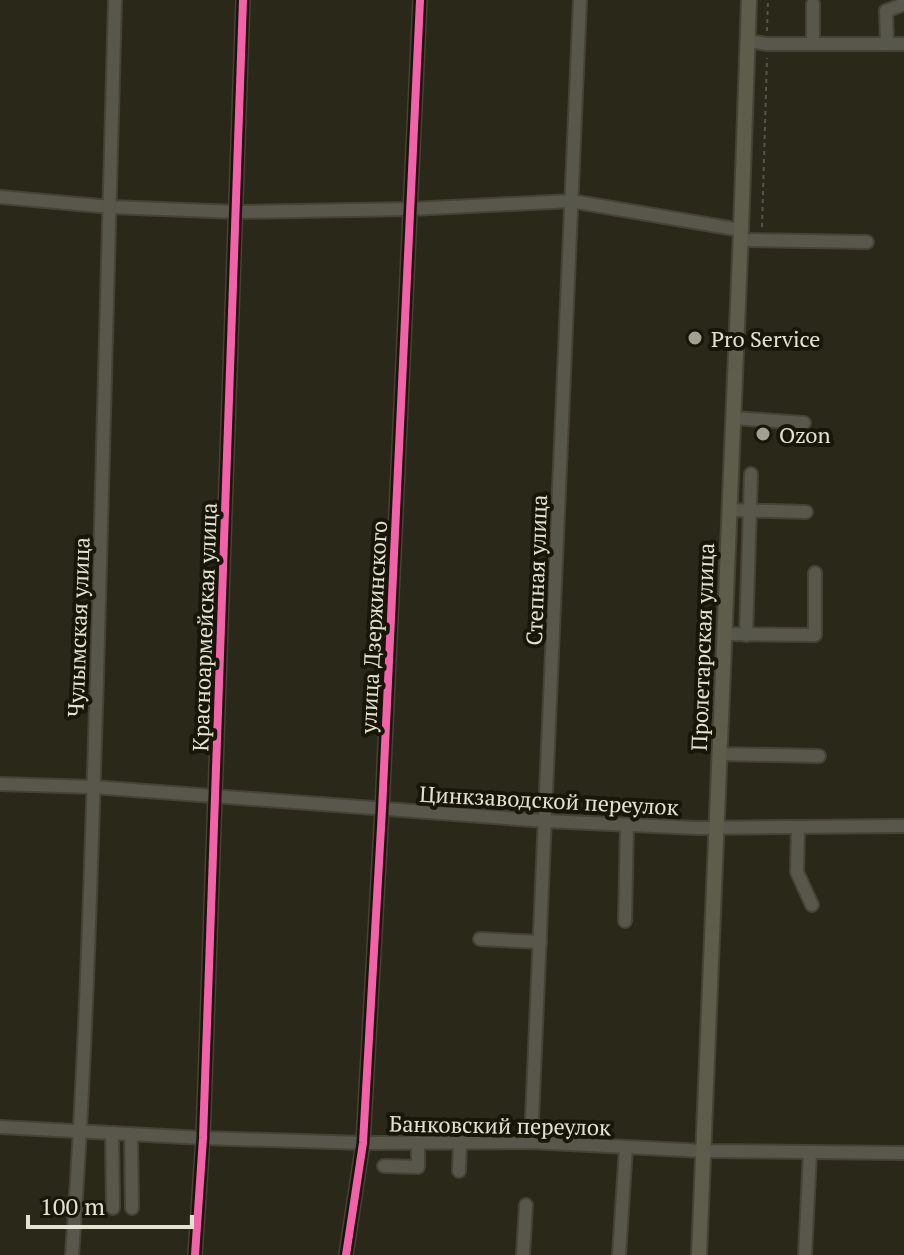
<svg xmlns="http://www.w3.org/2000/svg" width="904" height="1255" font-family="'PT Serif',serif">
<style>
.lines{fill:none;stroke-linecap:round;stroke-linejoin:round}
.minor-casing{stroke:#444336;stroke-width:16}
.major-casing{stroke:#444336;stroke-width:18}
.path{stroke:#57564b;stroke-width:2;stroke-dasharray:4 4;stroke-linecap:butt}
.minor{stroke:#58574b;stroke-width:12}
.major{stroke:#5e5c4a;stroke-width:14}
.cycleway-casing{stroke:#171609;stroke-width:13}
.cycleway{stroke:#f560ab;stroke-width:8}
.poi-dot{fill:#a2a190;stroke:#171609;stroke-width:3}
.labels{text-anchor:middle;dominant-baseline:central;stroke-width:8;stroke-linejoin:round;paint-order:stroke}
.poi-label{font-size:22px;fill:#e3e2d1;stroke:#171609;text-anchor:start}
.street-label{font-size:22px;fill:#e3e2d1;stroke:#171609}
</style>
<rect width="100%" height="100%" fill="#2a2818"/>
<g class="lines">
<g class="minor-casing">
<g id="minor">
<polyline points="748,41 767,44 904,44"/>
<polyline points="813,44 813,4"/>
<polyline points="887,44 886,11 904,4"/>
<polyline points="0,197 111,207 237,212 411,209 571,201 741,230"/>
<polyline points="741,240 867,242"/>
<polyline points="734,418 804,423"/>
<polyline points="730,510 806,512"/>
<polyline points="725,634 815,635 815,573"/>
<polyline points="746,635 751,474"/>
<polyline points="720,754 819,756"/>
<polyline points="0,784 93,787 546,821 697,828 904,826"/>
<polyline points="798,828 797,872 812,905"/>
<polyline points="625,921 627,825"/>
<polyline points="480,939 540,942"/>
<polyline points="0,1127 203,1138 363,1143 531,1142 704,1151 904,1153"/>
<polyline points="112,1133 113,1208"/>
<polyline points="131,1134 132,1208"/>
<polyline points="531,1142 580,0"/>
<polyline points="384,1166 418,1167 418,1143"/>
<polyline points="459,1171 460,1143"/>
<path d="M72 1255C86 1062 91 868 97 675 104 450 111 225 115 0"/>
<polyline points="195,1255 203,1138 243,0"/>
<polyline points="346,1255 363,1143 382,810 420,0"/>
<polyline points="523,1255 526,1205"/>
<polyline points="619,1255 626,1147"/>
<polyline points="805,1255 810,1153"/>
</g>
</g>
<g class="major-casing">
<polyline id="major" points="699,1255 741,230 749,0"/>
</g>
<g class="path">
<polyline points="767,31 768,0"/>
<polyline points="762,227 767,58"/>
</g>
<use href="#minor" class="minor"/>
<use href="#major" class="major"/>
<g class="cycleway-casing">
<g id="cycleway">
<polyline points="195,1255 203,1138 243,0"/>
<polyline points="346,1255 363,1143 382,810 420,0"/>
</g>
</g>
<use href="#cycleway" class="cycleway"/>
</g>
<g class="poi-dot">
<circle cx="695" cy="338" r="8"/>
<circle cx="763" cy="434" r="8"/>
</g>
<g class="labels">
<g class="poi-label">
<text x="711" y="338">Pro Service</text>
<text x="779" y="434">Ozon</text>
</g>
<g class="street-label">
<text transform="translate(536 570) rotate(-88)">Степная улица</text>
<text transform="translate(78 627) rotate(-88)">Чулымская улица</text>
<text transform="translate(204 627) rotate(-88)">Красноармейская улица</text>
<text transform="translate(373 627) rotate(-87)">улица Дзержинского</text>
<text transform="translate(702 647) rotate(-88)">Пролетарская улица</text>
<text transform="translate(549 800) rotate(3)">Цинкзаводской переулок</text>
<text transform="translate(500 1125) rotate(1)">Банковский переулок</text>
</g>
</g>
<path d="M28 1215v12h164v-12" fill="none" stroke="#e3e2d1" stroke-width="4"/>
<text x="40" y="1215" font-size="24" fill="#e3e2d1" stroke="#171609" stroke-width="6" paint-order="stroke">100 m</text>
</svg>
